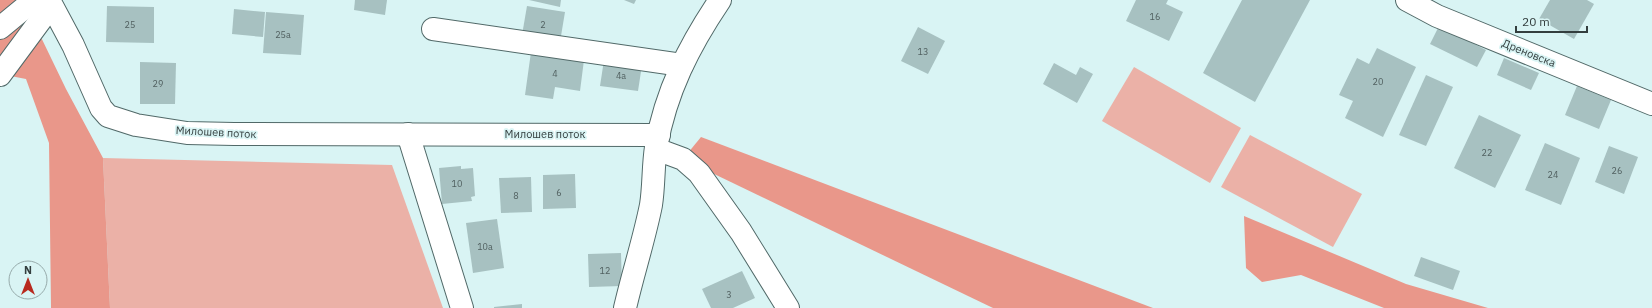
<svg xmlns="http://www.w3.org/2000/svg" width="1652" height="308" font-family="'IBM Plex Sans',sans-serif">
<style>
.green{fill:#ebb1a7}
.forest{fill:#e9978a}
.building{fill:#a7c1c1}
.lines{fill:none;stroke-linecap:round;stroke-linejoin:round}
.minor-casing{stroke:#516968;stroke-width:24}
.minor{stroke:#fff;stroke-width:22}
.labels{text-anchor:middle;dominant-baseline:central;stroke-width:3.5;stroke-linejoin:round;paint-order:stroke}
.number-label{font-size:9px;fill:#505f5f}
.street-label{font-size:11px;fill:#333e3e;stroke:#d9f4f4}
</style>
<rect width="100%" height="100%" fill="#d9f4f4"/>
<g class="green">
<polygon points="1134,67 1241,128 1210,183 1102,121"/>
<polygon points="1250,135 1362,194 1333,247 1221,187"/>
<polygon points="103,158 392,165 443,308 110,308"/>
</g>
<g class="forest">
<polygon points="0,0 23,0 66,89 103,158 110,308 51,308 49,143 26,79 0,74"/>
<polygon points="701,137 1153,308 993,308 683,159"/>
<polygon points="1244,216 1406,284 1488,308 1384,308 1301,275 1262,282 1246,268"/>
</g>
<g class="building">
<polygon points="355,0 387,0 385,15 354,10"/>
<polygon points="529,0 561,0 560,7"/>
<polygon points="624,0 636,0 634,4"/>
<polygon points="1136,0 1168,0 1166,4 1183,12 1169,41 1126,21"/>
<polygon points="1242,0 1310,0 1255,102 1203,73"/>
<polygon points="1550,0 1587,0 1594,4 1574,39 1539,19"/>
<polygon points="107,6 154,7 154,43 106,42"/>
<polygon points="527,6 565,12 560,42 522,35"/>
<polygon points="234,9 265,12 263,37 232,34"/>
<polygon points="266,12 304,15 301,55 263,53"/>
<polygon points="1439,26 1486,50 1477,67 1430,44"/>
<polygon points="918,27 945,41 928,74 901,61"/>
<polygon points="1377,48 1416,67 1383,137 1345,118 1353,101 1339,95 1357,58 1369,64"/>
<polygon points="531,52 584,60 580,91 555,87 553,99 525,95"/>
<polygon points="1504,58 1539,73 1531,90 1497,75"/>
<polygon points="604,60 642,65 638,91 600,86"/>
<polygon points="140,62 176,63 175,104 140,104"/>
<polygon points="1054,63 1076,75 1080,67 1093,74 1077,103 1043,84"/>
<polygon points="1426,75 1453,87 1426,146 1399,135"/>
<polygon points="1577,86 1611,100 1599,129 1565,115"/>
<polygon points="1479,115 1521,135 1495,188 1454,168"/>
<polygon points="1545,143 1580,158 1561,205 1525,190"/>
<polygon points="1609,146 1638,157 1624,194 1595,182"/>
<polygon points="461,166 461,169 473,168 475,196 471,197 472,201 442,204 439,168"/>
<polygon points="575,174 576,208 543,209 543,175"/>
<polygon points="531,177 532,212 501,213 499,178"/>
<polygon points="497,219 504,268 473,273 466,223"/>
<polygon points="621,253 622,286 589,287 588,254"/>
<polygon points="1421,257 1460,271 1453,290 1414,276"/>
<polygon points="742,271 755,298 733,308 711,308 702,289"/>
<polygon points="522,304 522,308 494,308 494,307"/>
</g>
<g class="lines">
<g class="minor-casing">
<g id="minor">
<polyline points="49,0 73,45 101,108 108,116 136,125 187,133 234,134 659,135"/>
<polyline points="1407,0 1437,16 1652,104"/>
<polyline points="0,28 34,0"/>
<polyline points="433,29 682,65"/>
<polyline points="0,75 51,6"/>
<polyline points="408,134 462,308"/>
<polyline points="656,149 683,159 699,173 741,232 788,308"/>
<path d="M625 308C633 273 644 240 651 205 654 186 653 166 656 147 666 91 689 46 720 0"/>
</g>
</g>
<use href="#minor" class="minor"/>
</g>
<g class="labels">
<g class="number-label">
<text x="1155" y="16">16</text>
<text x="130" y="24">25</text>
<text x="543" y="24">2</text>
<text x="283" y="34">25a</text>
<text x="923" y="51">13</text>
<text x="555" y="73">4</text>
<text x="621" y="75">4a</text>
<text x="1378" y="81">20</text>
<text x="158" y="83">29</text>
<text x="1487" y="152">22</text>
<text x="1617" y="170">26</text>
<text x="1553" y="174">24</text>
<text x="457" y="183">10</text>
<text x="559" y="192">6</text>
<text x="516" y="195">8</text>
<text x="485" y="246">10a</text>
<text x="605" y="270">12</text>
<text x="729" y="294">3</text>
</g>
<g class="street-label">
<text transform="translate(1529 53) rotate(22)">Дреновска</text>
<text transform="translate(216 132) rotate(3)">Милошев поток</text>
<text x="545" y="134">Милошев поток</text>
</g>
</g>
<g transform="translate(28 280)"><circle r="19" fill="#d9f4f4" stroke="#97abab"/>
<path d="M0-3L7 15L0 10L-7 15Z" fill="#b82a1e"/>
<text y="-6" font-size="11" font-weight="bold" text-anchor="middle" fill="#333e3e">N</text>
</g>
<path d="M1516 26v6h71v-6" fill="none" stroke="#333e3e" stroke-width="2"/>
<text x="1522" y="26" font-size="12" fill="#333e3e" stroke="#d9f4f4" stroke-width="3" paint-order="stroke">20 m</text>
</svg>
